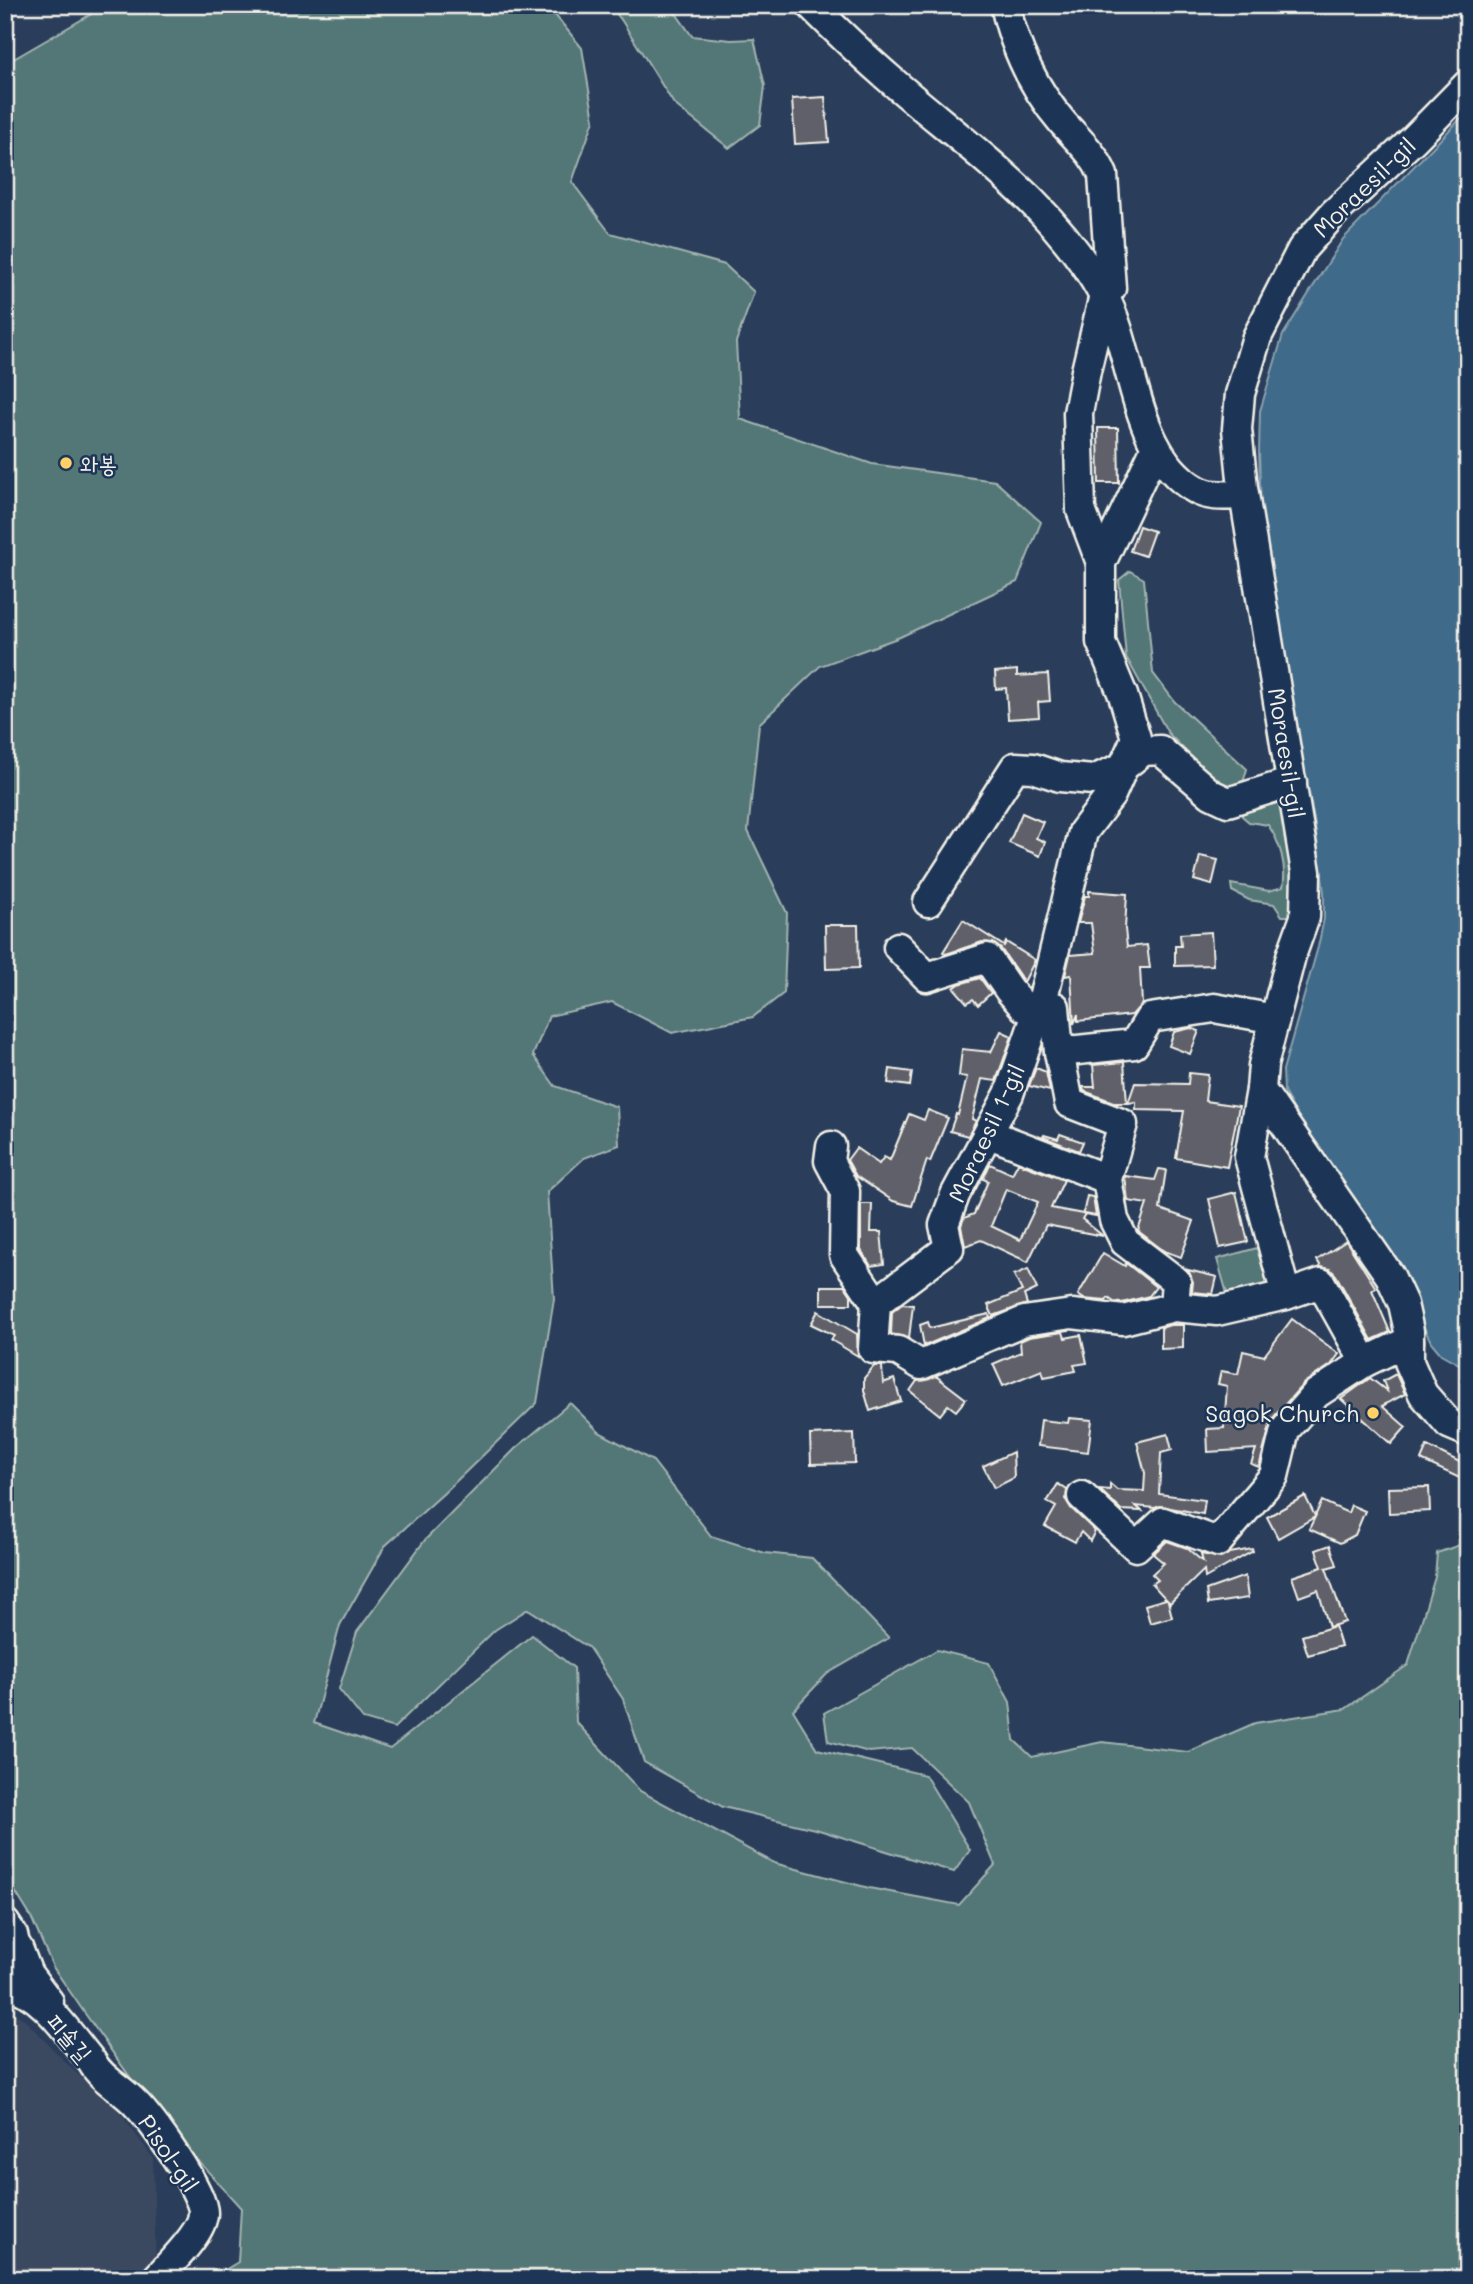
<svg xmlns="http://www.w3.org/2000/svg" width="1473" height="2284" font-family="Mali,'Poor Story',sans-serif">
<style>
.built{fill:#3a4860}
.green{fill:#527677;stroke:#a3b4b0;stroke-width:2}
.water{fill:#416b89;stroke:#89a1af;stroke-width:2}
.building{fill:#60606a;stroke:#f4f1e8;stroke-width:2;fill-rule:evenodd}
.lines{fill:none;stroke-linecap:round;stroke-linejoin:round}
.minor-casing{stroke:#f4f1e8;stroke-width:33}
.minor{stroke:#1d3557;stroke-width:28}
.poi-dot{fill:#ffd166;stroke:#1d3557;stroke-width:2.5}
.labels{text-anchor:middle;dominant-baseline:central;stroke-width:5;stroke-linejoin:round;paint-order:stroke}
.street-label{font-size:23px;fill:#f4f1e8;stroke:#1d3557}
.poi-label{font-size:23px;fill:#f4f1e8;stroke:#1d3557;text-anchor:start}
</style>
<rect width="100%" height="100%" fill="#2a3e5b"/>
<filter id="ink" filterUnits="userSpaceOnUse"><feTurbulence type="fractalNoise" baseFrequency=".0143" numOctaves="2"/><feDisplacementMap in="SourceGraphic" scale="14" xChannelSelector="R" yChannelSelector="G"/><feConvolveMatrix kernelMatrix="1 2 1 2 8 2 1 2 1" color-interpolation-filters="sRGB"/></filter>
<g filter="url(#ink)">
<polygon class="built" points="5,2008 24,2019 73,2070 117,2109 153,2158 156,2279 5,2279"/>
<g class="green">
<polygon points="107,5 547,5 582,48 594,120 572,182 610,233 725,265 754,292 736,342 740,419 872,464 995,481 1041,522 1017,582 900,637 820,666 759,724 748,831 787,913 784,993 753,1017 672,1033 612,1002 549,1016 533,1055 555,1086 617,1107 619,1145 584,1158 547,1192 554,1299 537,1403 444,1493 385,1546 340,1625 314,1723 390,1749 532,1635 574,1668 576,1722 640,1791 774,1863 869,1888 959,1905 995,1865 969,1802 912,1748 869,1752 828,1741 824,1713 937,1650 989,1663 1010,1702 1014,1740 1032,1757 1102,1742 1188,1752 1255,1723 1345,1709 1408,1665 1435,1577 1437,1553 1468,1542 1468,2279 210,2279 238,2262 241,2208 157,2115 86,2015 53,1967 31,1917 5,1875 5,64"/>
<polygon points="610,5 670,5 692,36 731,40 754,39 765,86 760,125 729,148 674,104 622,21"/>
<polygon points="1130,571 1144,579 1153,673 1175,702 1247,769 1242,786 1221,787 1168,733 1126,657 1119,580"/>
<path d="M1269 799 1282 804 1297 904 1289 916H1282L1274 904 1249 900 1232 891 1231 884 1269 891 1283 887C1287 866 1280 842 1268 825L1249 822 1242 816 1245 807Z"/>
<polygon points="1257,1248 1268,1286 1228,1297 1217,1259"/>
<polygon points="570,1403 599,1432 653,1461 711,1536 765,1553 812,1558 889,1638 827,1674 793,1710 817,1749 925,1775 970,1850 954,1872 819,1830 723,1807 644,1762 623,1699 589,1648 528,1609 495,1630 394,1728 363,1719 339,1689 357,1632 425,1540 516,1448"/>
</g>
<polygon class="water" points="1468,111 1468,1369 1441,1354 1431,1342 1412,1303 1350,1193 1307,1133 1284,1092 1283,1070 1318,947 1324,919 1324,892 1314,819 1286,677 1262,543 1259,452 1260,411 1283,335 1343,239"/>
<g class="building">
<polygon points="825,97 829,142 795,144 792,99"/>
<polygon points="1098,428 1118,428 1119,483 1099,483"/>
<polygon points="1139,526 1154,531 1145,556 1130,551"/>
<polygon points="1017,670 1017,676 1048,674 1050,701 1038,702 1039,717 1008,719 1006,688 996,689 995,672"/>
<polygon points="1022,813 1043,822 1036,838 1045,842 1040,856 1009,843"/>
<polygon points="1200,856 1218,860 1212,885 1194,880"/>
<polygon points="1089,891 1127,894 1125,929 1127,947 1147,945 1150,968 1140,968 1142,1004 1132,1015 1078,1021 1078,1014 1074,1024 1071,975 1065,976 1070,955 1095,953 1091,923 1078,923 1085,896 1089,896"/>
<polygon points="963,920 1004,946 1006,942 1035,960 1024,982 1001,949 993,943 982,942 946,954 943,952"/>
<polygon points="825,925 858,925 859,968 826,969"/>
<polygon points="1211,932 1213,965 1175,966 1175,946 1181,946 1180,934"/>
<polygon points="980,978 991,993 978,1005 973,999 967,1003 954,988 959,984"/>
<polygon points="1191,1028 1199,1031 1190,1054 1169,1046 1174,1032"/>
<polygon points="1001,1031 1012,1036 996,1081 982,1079 972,1119 976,1121 968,1136 950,1131 956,1114 958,1115 967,1077 959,1076 962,1049 991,1052"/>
<polygon points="1124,1062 1127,1103 1116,1103 1084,1091 1083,1087 1095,1087 1093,1065"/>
<polygon points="1036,1068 1046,1072 1050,1091 1029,1086"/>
<polygon points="890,1069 912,1072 910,1086 888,1083"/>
<polygon points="1189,1073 1208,1075 1205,1101 1239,1106 1227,1167 1176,1158 1184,1111 1136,1110 1136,1102 1128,1103 1135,1083 1188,1084"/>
<polygon points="928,1110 948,1118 930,1162 927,1160 912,1206 893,1201 856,1176 847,1160 856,1148 879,1164 884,1157 890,1160 909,1114 924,1120"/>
<polygon points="1060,1134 1083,1142 1079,1151 1043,1137 1044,1135 1058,1139"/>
<path d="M1018 1163 1064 1180 1051 1208 1083 1214 1087 1196 1093 1197 1096 1216 1085 1214 1082 1219 1103 1236 1046 1225 1028 1262 981 1240 965 1246 961 1226 964 1218 974 1214 988 1181 983 1179 990 1164 1012 1174ZM1006 1189 1038 1202 1020 1240 991 1226Z"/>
<polygon points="1159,1169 1166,1170 1160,1209 1194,1221 1181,1257 1164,1251 1138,1231 1147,1204 1128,1201 1125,1176 1155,1180"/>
<polygon points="1236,1192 1248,1242 1220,1248 1209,1199"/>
<polygon points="861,1204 872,1204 871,1232 881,1232 884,1264 871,1266 861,1250"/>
<polygon points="1346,1241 1376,1288 1372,1290 1390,1332 1372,1340 1336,1275 1330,1269 1321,1267 1317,1260"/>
<polygon points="1103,1253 1125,1266 1126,1263 1156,1287 1149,1296 1122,1303 1114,1302 1108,1298 1106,1301 1084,1299 1078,1295"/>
<polygon points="1028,1269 1037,1289 1024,1295 1027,1304 993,1316 988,1305 1022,1291 1014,1275"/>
<polygon points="1188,1270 1217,1277 1213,1294 1192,1292 1193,1282"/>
<polygon points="821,1286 845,1286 851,1295 851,1304 821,1304"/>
<polygon points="902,1304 913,1305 909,1338 891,1334 892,1312"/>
<polygon points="818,1311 857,1334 858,1356 831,1340 834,1335 811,1324"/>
<polygon points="989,1314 990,1318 924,1346 920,1325 928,1322 930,1328"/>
<polygon points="1292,1319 1339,1354 1331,1365 1304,1383 1272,1419 1259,1467 1251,1464 1256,1449 1208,1452 1207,1429 1224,1428 1227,1386 1218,1384 1221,1371 1238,1374 1243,1351 1264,1356"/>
<polygon points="1170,1325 1183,1325 1183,1348 1161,1349 1161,1328"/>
<polygon points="1063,1332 1065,1338 1081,1335 1087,1363 1074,1365 1076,1371 1044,1377 1042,1370 1003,1386 993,1364 1021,1352 1020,1341 1029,1337"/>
<polygon points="874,1366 882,1366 883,1383 894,1379 901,1401 870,1411 864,1390 864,1378"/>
<polygon points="1396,1374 1405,1394 1382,1406 1406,1427 1391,1444 1341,1399 1370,1378 1387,1391 1383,1381"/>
<polygon points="936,1376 966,1399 956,1411 948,1405 940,1415 910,1391 917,1381 927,1380"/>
<polygon points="1069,1418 1092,1420 1088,1452 1038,1446 1041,1420 1068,1423"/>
<polygon points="854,1433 855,1463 811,1464 810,1435"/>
<polygon points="1168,1434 1172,1450 1161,1453 1159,1494 1205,1500 1203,1514 1160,1506 1155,1508 1136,1506 1142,1511 1121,1510 1099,1489 1110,1490 1110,1484 1117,1490 1144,1491 1145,1473 1137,1442"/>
<polygon points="1427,1446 1468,1466 1468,1482 1421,1460"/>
<polygon points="1013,1452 1014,1478 994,1488 983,1466"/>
<polygon points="1058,1484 1067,1490 1066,1500 1071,1508 1095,1531 1090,1541 1081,1532 1075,1542 1045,1526 1056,1507 1047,1502"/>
<polygon points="1429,1487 1430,1511 1389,1513 1388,1488"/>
<polygon points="1305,1496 1315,1516 1322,1501 1348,1513 1351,1505 1365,1511 1355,1535 1340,1543 1309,1529 1315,1517 1278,1538 1267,1517"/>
<polygon points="1167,1541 1187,1548 1203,1562 1201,1554 1221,1558 1230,1553 1252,1549 1253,1551 1205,1578 1204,1570 1170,1603 1168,1601 1172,1617 1150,1623 1145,1605 1166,1599 1152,1584 1158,1580 1152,1574 1164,1563 1153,1554"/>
<polygon points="1330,1545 1337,1565 1326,1568 1345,1622 1329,1627 1318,1590 1299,1597 1292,1577 1322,1567 1316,1550"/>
<polygon points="1245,1576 1248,1598 1208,1604 1206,1590"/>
<polygon points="1335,1626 1341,1646 1308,1655 1302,1636"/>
</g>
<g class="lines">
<g class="minor-casing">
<g id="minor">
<path d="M811 5C837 31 864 57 892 81 968 147 1053 203 1103 294 1135 352 1132 455 1197 490 1211 498 1229 495 1244 495"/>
<path d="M1005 5C1015 49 1034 89 1063 123 1078 140 1094 153 1103 175L1111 288 1104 295 1086 371 1078 413 1081 510 1101 563"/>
<polyline points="1468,84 1414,139 1334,213 1302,249 1257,337 1240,394 1237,429 1243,488 1306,872 1305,917 1291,956 1263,1065 1261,1090 1390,1276 1403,1304 1409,1331 1409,1362 1423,1394 1449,1424 1468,1432"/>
<polyline points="1156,447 1101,563 1101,642 1123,695 1136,738 1111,795 1083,832 1044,994 1009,1094 955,1195 944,1225 949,1248 876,1303 873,1349 898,1351 921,1365 1024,1321 1072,1314 1123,1320 1174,1307 1217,1311 1286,1295 1249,1157 1261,1090"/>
<polyline points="928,902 1015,767 1033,768 1060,777 1093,780 1123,767 1143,751 1160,750 1211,794 1228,802 1292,782"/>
<polyline points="898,947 927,977 987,958 1009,990 1024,1007 1055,1007 1059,1052 1134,1044 1150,1018 1214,1008 1275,1019"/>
<polyline points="1059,1052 1069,1103 1123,1124 1107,1179 1114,1220 1125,1242 1176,1281 1174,1307"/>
<polyline points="989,1134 1107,1179"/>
<polyline points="831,1146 829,1161 845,1191 844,1255 876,1303"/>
<polyline points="1286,1295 1321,1283 1365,1362"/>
<polyline points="1082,1496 1136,1547 1163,1522 1218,1542 1274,1476 1285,1430 1316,1394 1365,1362 1409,1341"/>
<polyline points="5,1923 13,1935 20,1967"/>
<polyline points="18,1948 28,1974 49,2002"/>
<path d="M5 1984C43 1991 69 2035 92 2062 102 2080 121 2088 135 2103 151 2119 204 2192 203 2213 203 2233 169 2264 156 2279"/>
</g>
</g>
<use href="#minor" class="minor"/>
</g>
</g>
<g class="poi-dot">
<circle cx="66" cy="463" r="7"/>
<circle cx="1373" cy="1413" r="7"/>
</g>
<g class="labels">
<g class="street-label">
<text transform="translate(1364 187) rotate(-44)">Moraesil-gil</text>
<text transform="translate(1287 753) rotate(81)">Moraesil-gil</text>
<text transform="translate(986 1133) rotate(-65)">Moraesil 1-gil</text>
<text transform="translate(70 2037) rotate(50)">피솔길</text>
<text transform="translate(169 2153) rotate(56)">Pisol-gil</text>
</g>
<g class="poi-label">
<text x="80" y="463">와봉</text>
<text x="1359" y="1413" text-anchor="end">Sagok Church</text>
</g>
</g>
<rect width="1473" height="2284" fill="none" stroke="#1d3557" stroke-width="28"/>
<rect x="14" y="14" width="1445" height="2256" fill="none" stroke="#f4f1e8" stroke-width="2.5" filter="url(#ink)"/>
</svg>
